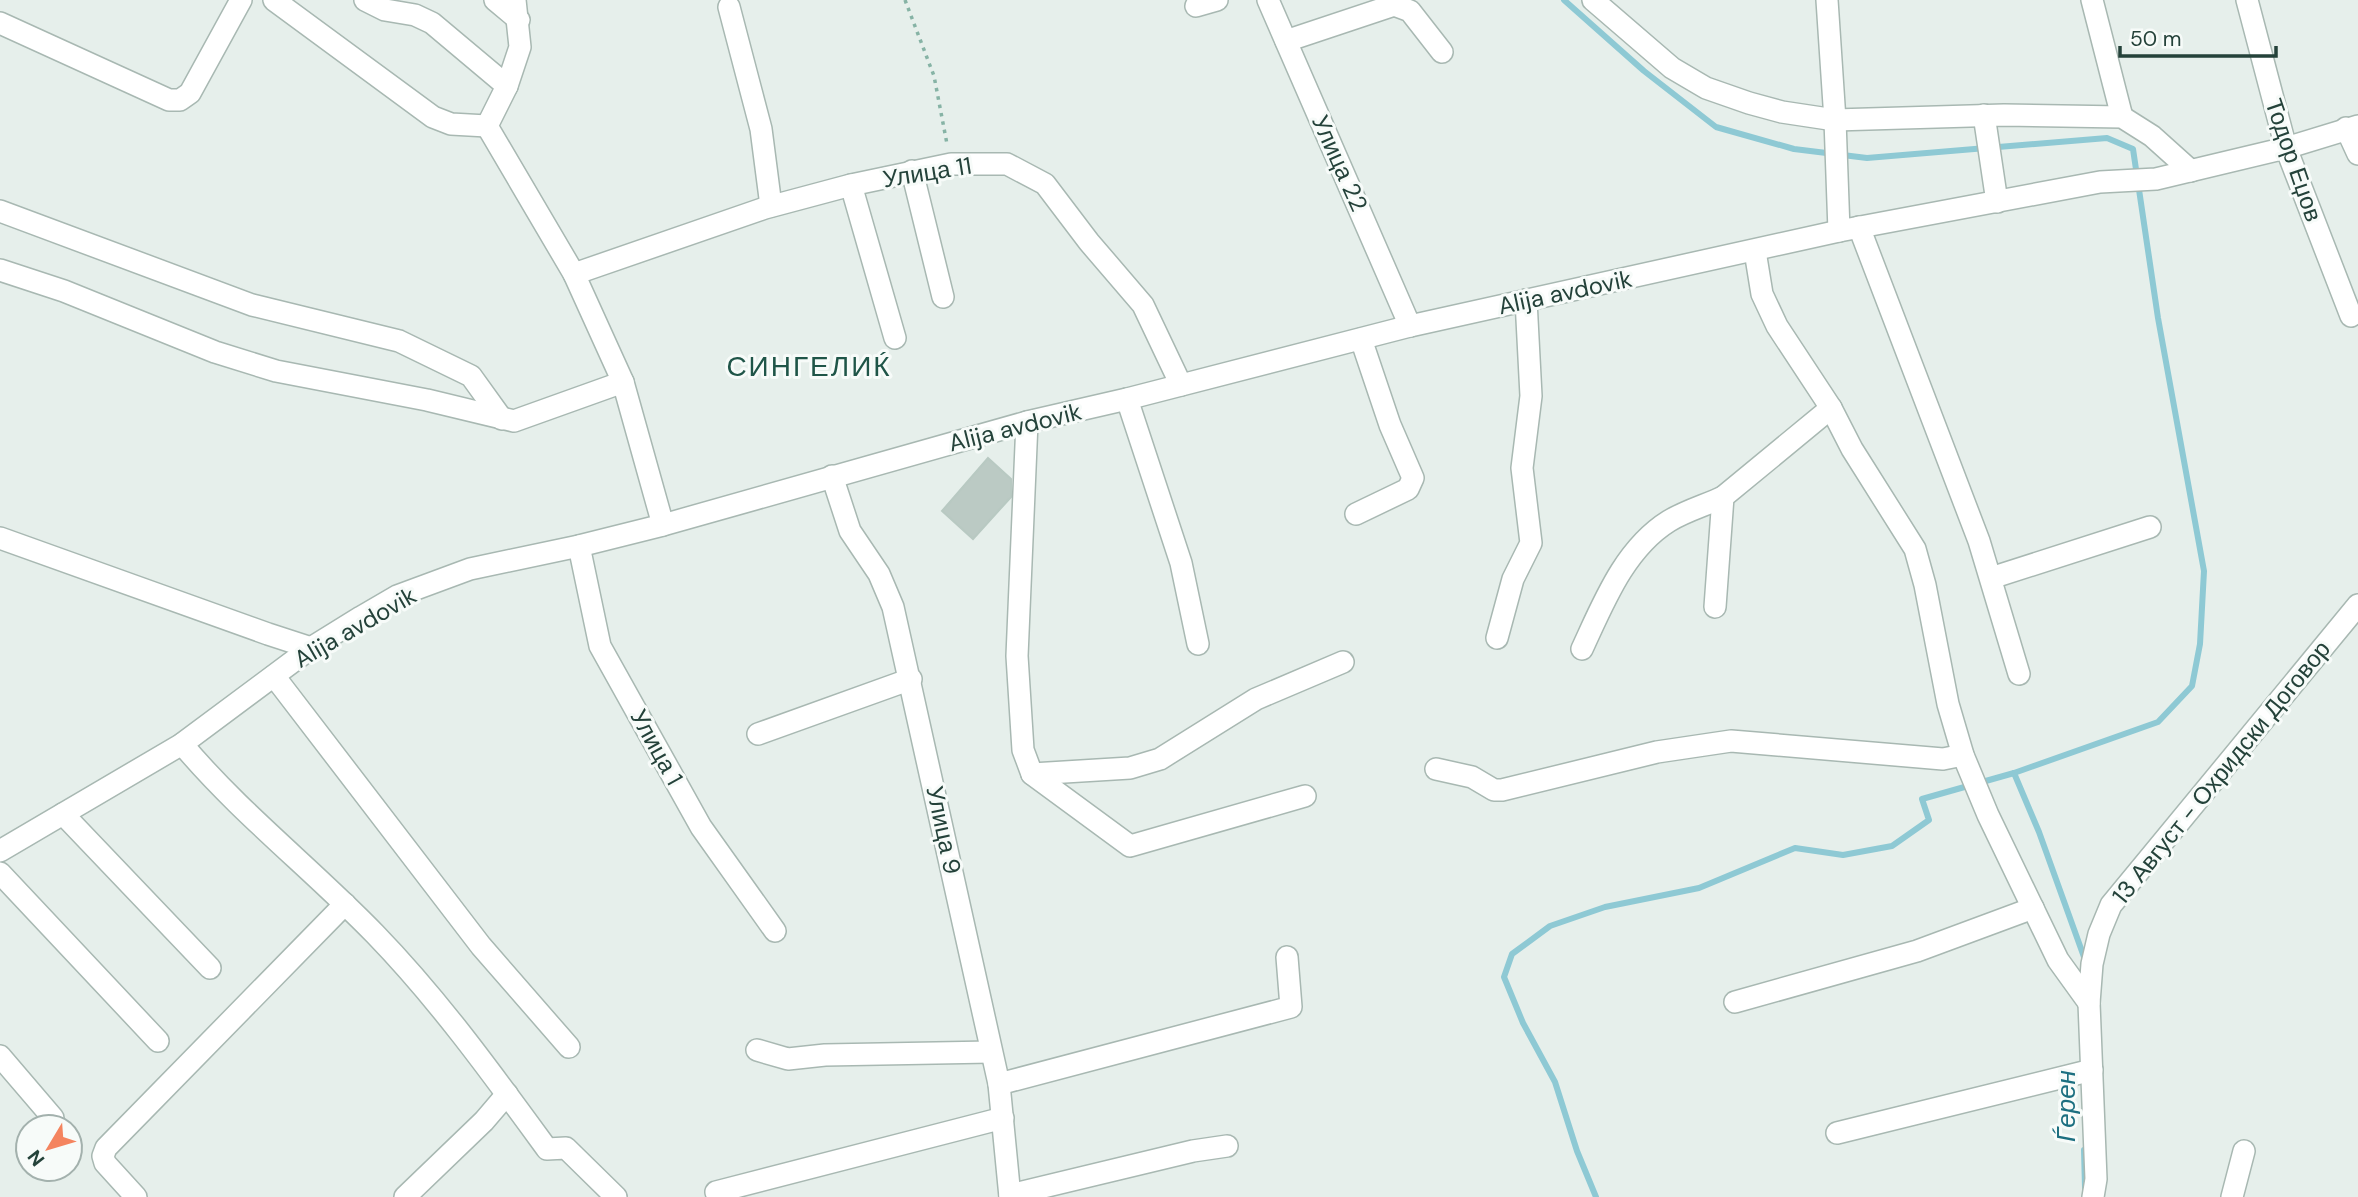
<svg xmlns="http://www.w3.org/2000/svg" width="2358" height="1197" font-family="'DM Sans',sans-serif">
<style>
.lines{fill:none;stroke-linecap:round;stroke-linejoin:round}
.stream{stroke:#8ec9d4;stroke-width:6}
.building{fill:#bbcac4;stroke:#b8c9c2;stroke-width:2}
.minor-casing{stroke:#a8b8b2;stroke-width:24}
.path{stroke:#86b3a5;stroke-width:3.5;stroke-dasharray:3.5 5;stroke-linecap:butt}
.minor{stroke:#fff;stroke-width:21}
.labels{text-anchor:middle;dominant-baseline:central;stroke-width:6;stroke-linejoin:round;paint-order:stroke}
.street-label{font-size:24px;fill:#24423a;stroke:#f7fbf9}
.water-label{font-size:26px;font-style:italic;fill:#1c6f80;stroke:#f7fbf9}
.quarter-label{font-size:28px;letter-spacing:2px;fill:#1f5548;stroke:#f7fbf9}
</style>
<rect width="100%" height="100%" fill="#e6efeb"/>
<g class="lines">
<g class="stream">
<polyline points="1564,0 1644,71 1716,127 1794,149 1867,158 2107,138 2133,149 2158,318 2204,571 2200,644 2192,686 2158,722 2014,773 1922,799 1929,820 1892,846 1843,855 1795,848 1699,888 1605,907 1550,926 1512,954 1504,977 1523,1023 1555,1082 1577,1151 1596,1197"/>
<polyline points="2014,773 2039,832 2084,957"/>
<polyline points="2084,1150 2085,1188"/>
</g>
</g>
<polygon class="building" points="988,458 1011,479 1011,497 973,539 942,511"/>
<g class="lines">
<g class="minor-casing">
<g id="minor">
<polyline points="274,0 433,117 451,124 487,126"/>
<polyline points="365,0 385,10 415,15 432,23 507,86"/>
<polyline points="495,0 519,20"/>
<polyline points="515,0 520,47 507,86 487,126 574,274 623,382 663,525"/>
<polyline points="1268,0 1410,326"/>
<polyline points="1593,0 1672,68 1706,88 1749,103 1782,112 1835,120 2004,115 2122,117 2152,136 2191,171"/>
<polyline points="1827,0 1835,120 1839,231"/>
<polyline points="2092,0 2122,117"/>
<polyline points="2247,0 2286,148 2351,316"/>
<polyline points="1196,6 1217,0"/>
<polyline points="729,7 761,129 771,206"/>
<polyline points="0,23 169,100 180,100 190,93 241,0"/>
<polyline points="1286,41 1394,5 1410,11 1442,52"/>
<polyline points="1984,115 1997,202"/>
<polyline points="2346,128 2358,154"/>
<polyline points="912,171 943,297"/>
<polyline points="851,185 895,338"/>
<polyline points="0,211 252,305 399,341 471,376 502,419"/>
<polyline points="1859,227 1979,541 2019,674"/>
<polyline points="1755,251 1762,294 1777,326 1831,408 1852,449 1915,549 1925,585 1948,704 1963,755 1988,815 2058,960 2089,1003"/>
<polyline points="0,270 64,291 215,352 276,371 427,400 514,421 623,382"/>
<polyline points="574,274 765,208 851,185 951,164 1007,164 1045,184 1089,242 1143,305 1181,385"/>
<polyline points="1127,399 1181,563 1198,644"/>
<polyline points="1027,422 1017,656 1023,750 1032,774 1130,846 1305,796"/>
<polyline points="832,476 850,531 879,574 893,607 999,1084 1010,1197"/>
<polyline points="1356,514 1408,489 1413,478 1390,425 1361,339"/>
<polyline points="0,538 268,634 311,648"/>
<polyline points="579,546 600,646 701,827 775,931"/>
<polyline points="1991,578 2150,527"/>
<polyline points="1715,607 1723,497 1831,408"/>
<polyline points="1497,638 1513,579 1531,543 1522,468 1531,396 1526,300"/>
<path d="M1582 649C1603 604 1624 549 1669 521 1685 511 1706 505 1723 497"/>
<polyline points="274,676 481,946 569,1047"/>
<polyline points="758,734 911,679"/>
<path d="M182 744C240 813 312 869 375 934 439 1000 493 1075 547 1149L566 1148 616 1197"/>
<polyline points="1436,769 1472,777 1494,790 1502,790 1657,752 1731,741 1943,759 1963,755"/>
<polyline points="1032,774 1130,768 1160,759 1256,699 1343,662"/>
<polyline points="63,814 210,968"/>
<polyline points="0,851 182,744 311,648 361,617 397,596 470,569 579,546 663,525 1027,422 1127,399 1410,326 1839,231 2100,182 2156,179 2286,148 2358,126"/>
<polyline points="0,873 158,1041"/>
<polyline points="1735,1002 1917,951 2033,908"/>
<polyline points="757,1050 788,1059 825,1055 991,1052"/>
<polyline points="0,1056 53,1118"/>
<polyline points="999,1084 1291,1007 1287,957"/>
<polyline points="1837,1133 2092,1070"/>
<polyline points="1010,1195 1193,1151 1227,1146"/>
<polyline points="136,1197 105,1163 103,1156 106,1148 345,904"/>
<polyline points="405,1197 484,1121 507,1094"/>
<polyline points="718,1197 716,1192 1003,1118"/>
<polyline points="2093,1197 2096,1179 2089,1003 2092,964 2099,934 2111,905 2358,605"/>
<polyline points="2232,1197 2244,1151"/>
</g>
</g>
<polyline class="path" points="905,0 934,76 947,144"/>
<use href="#minor" class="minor"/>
</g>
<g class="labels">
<g class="street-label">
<text transform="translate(2294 160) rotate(71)">Тодор Еџов</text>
<text transform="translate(1340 163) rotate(66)">Улица 22</text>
<text transform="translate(927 172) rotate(-9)">Улица 11</text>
<text transform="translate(1565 292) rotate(-12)">Alija avdovik</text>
<text transform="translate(1015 427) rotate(-14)">Alija avdovik</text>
<text transform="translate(355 627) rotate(-30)">Alija avdovik</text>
<text transform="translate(657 747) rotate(61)">Улица 1</text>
<text transform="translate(2221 772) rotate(-51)">13 Август - Охридски Договор</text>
<text transform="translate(944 830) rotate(78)">Улица 9</text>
</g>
<g class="water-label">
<text transform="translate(2066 1106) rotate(-90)">Ѓерен</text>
</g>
<g class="quarter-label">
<text x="809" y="366">СИНГЕЛИЌ</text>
</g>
</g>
<g transform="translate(49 1148) rotate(232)"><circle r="33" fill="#f7fbf9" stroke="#a3b1ad" stroke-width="2"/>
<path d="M0-5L12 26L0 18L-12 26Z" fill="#f4845f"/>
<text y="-10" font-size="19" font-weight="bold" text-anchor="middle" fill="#24423a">N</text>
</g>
<path d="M2120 46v10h156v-10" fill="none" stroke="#24423a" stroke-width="3.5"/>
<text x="2130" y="46" font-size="21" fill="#24423a" stroke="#f7fbf9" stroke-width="5" paint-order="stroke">50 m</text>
</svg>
